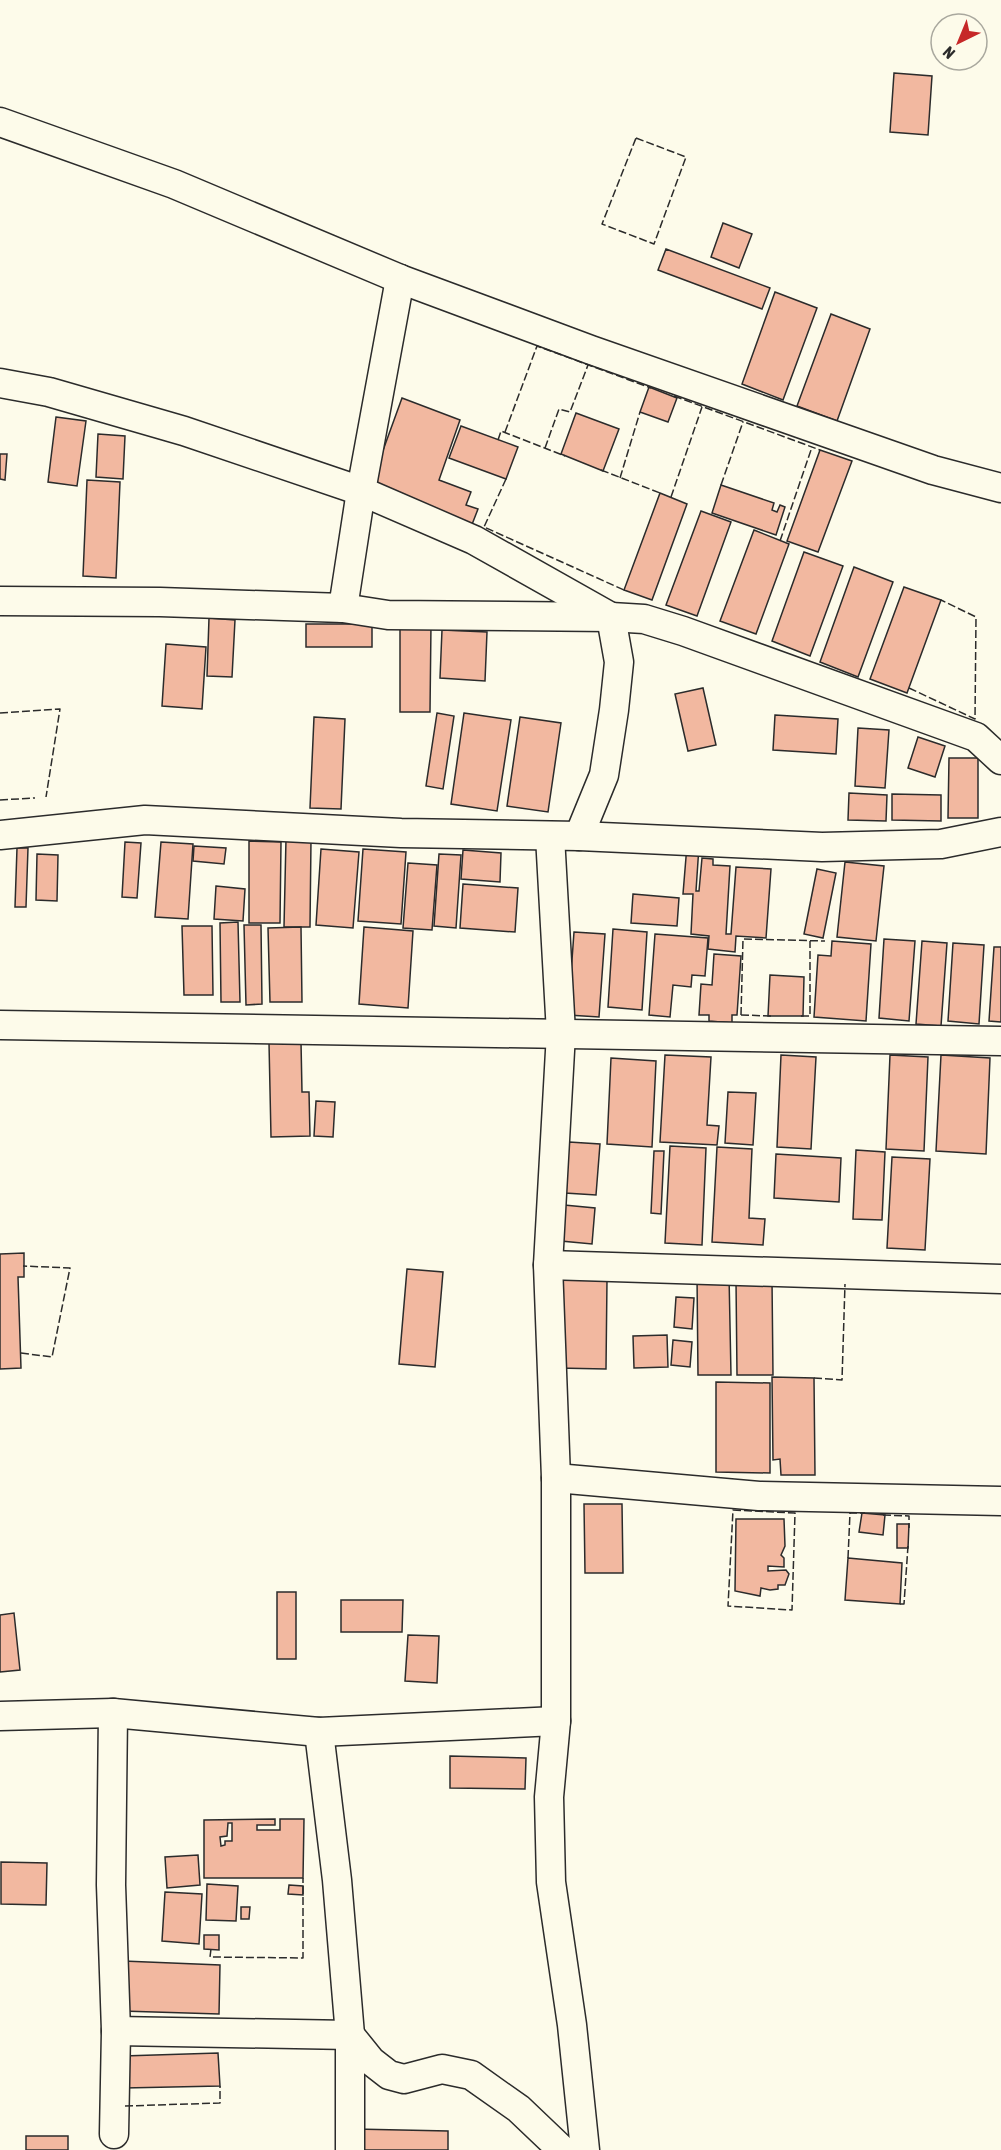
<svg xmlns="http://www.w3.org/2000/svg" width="1001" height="2150" font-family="'Asap Condensed',sans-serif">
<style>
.building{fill:#f2b8a0;stroke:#2b2b2b;stroke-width:1.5;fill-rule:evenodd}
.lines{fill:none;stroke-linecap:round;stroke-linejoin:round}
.minor-casing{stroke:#2b2b2b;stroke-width:31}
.minor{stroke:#fdfbea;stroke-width:28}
.fence{stroke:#2b2b2b;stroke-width:1.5;stroke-dasharray:8 3;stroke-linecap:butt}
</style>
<rect width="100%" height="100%" fill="#fdfbea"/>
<g class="building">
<polygon points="894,73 932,76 928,135 890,132"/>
<polygon points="723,223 752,234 739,268 711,257"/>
<polygon points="666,249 770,288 762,309 658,270"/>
<polygon points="775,292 817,308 783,400 742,384"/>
<polygon points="831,314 870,329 837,421 797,406"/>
<polygon points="649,387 677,398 668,422 640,412"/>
<polygon points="402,398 460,420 439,480 471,492 466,505 478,509 471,527 369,489"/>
<polygon points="576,413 619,429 603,471 561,454"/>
<polygon points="56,417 86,421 77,486 48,482"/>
<polygon points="461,426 518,447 506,479 449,458"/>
<polygon points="98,434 125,436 123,479 96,477"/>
<polygon points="820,450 852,461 818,552 787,541"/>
<polygon points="0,454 7,454 5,480 0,479"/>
<polygon points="87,480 120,482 116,578 83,576"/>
<polygon points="721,485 774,503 772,510 777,512 780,505 785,507 776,535 712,513"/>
<polygon points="660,493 687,504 652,600 624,590"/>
<polygon points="701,511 731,522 697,616 666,605"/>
<polygon points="754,530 789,544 756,634 720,621"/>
<polygon points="804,552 843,566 810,656 772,641"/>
<polygon points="854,567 893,582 858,677 820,662"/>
<polygon points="904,587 941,600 907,693 870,679"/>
<polygon points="209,618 235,620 232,677 207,676"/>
<rect x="306" y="624" width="66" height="23"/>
<polygon points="400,624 431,624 430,712 400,712"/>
<polygon points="442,630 487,632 485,681 440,678"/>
<polygon points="166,644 206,647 202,709 162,706"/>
<polygon points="703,688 716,745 688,751 675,694"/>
<polygon points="437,713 454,716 443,789 426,786"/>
<polygon points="464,713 511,720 497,811 451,804"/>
<polygon points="775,715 838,719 836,754 773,750"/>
<polygon points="314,717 345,719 341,809 310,808"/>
<polygon points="520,717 561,723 548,812 507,806"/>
<polygon points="858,728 889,730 885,788 855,786"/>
<polygon points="918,737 945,746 935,777 908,768"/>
<polygon points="949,758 978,758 978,818 948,818"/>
<polygon points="849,793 887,795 886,821 848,820"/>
<polygon points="892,794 941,795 941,821 892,820"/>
<polygon points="286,839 311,840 310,927 284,927"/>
<polygon points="249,841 281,842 280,923 249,923"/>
<polygon points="125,842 141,843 137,898 122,897"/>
<polygon points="161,842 193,844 188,919 155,917"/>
<polygon points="687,845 699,846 696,891 699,891 702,858 713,859 713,865 730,866 726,934 731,934 736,867 771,869 766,938 736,936 735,952 708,949 709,936 691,934 693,894 683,894"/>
<polygon points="194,846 226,848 224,864 193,861"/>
<polygon points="17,848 28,848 26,907 15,907"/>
<polygon points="321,849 359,852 353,928 316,925"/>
<polygon points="363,849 406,852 401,924 358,921"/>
<polygon points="463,850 501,853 500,882 461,879"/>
<polygon points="37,854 58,855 57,901 36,900"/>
<polygon points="439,854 461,855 456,928 434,926"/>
<polygon points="845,862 884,866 876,941 837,937"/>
<polygon points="408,863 437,865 432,930 403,928"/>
<polygon points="817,869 836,873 823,938 804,934"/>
<polygon points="463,884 518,888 515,932 460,928"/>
<polygon points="216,886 245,889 243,921 214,919"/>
<polygon points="633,894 679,898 677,926 631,923"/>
<polygon points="238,922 240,1002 221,1002 220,923"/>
<polygon points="244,925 261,925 262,1004 246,1005"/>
<polygon points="182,926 212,926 213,995 184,995"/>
<polygon points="301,927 302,1002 270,1002 268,928"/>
<polygon points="364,927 413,931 408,1008 359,1004"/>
<polygon points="613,929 647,932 642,1010 608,1007"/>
<polygon points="574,932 605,934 599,1017 568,1015"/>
<polygon points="655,934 708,938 705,976 692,975 691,987 673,985 670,1017 649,1015"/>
<polygon points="884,939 915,941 909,1021 879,1018"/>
<polygon points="832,941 871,944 866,1021 814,1017 818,955 831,956"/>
<polygon points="922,941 947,943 941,1026 916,1024"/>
<polygon points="953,943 984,945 979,1024 948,1021"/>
<polygon points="994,947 1001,947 1001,1022 989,1021"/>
<polygon points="714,954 741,956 737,1015 732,1015 732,1023 709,1021 709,1015 699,1015 701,984 712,985"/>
<polygon points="770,975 804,977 803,1016 768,1016"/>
<polygon points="301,1042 302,1092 309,1092 310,1136 271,1137 269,1043"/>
<polygon points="665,1055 711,1057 707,1125 719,1126 717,1145 660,1142"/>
<polygon points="781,1055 816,1057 811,1149 777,1147"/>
<polygon points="890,1055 928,1057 924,1151 886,1149"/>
<polygon points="941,1055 990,1058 986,1154 936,1151"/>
<polygon points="611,1058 656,1061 652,1147 607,1144"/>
<polygon points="728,1092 756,1093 753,1145 725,1143"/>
<polygon points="316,1101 335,1102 333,1137 314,1136"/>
<polygon points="569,1142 600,1144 596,1195 565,1193"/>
<polygon points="670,1146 706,1148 702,1245 665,1243"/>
<polygon points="717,1147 752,1149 749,1218 765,1219 763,1245 712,1242"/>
<polygon points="856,1150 885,1152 882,1220 853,1219"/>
<polygon points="654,1151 664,1151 661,1214 651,1213"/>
<polygon points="776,1154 841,1158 839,1202 774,1198"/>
<polygon points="892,1157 930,1159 925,1250 887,1248"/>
<polygon points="564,1205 595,1208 592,1244 561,1241"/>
<polygon points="24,1253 24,1277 18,1277 21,1368 0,1369 0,1254"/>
<polygon points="407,1269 443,1272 435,1367 399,1364"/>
<polygon points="697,1275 729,1275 731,1375 698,1375"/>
<polygon points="558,1279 607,1280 606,1369 557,1368"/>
<polygon points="772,1280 773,1375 737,1375 736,1281"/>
<polygon points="676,1297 694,1298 692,1329 674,1327"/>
<polygon points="667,1335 668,1367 634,1368 633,1336"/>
<polygon points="673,1340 692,1342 690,1367 671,1365"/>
<polygon points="772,1377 814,1378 815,1475 781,1475 780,1459 773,1460"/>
<polygon points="716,1382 770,1383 770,1473 716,1472"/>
<polygon points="584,1504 622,1504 623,1573 585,1573"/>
<polygon points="862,1513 885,1515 883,1535 859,1532"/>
<polygon points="736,1519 784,1519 785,1546 781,1555 784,1558 784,1567 768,1566 768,1571 786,1570 789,1574 785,1585 778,1585 778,1589 770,1590 761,1588 760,1596 735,1591"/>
<polygon points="897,1524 909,1524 908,1548 897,1548"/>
<polygon points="848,1558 902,1563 900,1604 845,1600"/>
<rect x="277" y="1592" width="19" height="67"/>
<polygon points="341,1600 403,1600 402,1632 341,1632"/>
<polygon points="14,1613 20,1670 0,1672 0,1615"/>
<polygon points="408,1635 439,1636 437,1683 405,1681"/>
<polygon points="450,1756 526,1758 525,1789 450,1788"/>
<path d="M275 1819V1825H257V1830H280V1819H304L303 1878H204V1820ZM228 1823H232V1841H225V1845L221 1846 220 1837 227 1836Z"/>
<polygon points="198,1855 200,1885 167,1888 165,1857"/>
<polygon points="1,1862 47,1863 46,1905 1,1904"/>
<polygon points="207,1884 238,1886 236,1921 206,1920"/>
<polygon points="289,1885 303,1886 303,1895 288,1894"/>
<polygon points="165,1892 202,1894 199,1944 162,1941"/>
<polygon points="241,1907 250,1907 249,1919 241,1919"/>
<polygon points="204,1935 219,1935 219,1950 204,1949"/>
<polygon points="123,1961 220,1965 219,2014 122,2011"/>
<polygon points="218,2053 220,2086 124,2088 123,2056"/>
<polygon points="354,2129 448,2131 448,2150 353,2150"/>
<rect x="26" y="2136" width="42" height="14"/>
</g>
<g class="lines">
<g class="minor-casing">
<g id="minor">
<polyline points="0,122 174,184 400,279 591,350 933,470 1001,488"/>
<polyline points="0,383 49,392 184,431 361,491 474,540 609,616"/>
<polyline points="0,601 160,602 343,608 388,615 611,617 644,619 683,631 976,737 1001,760"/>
<polyline points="343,608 361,491 400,279"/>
<polyline points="0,835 145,820 401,833 579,836 822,847 941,844 1001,832"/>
<polyline points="550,836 561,1033 548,1265 556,1478 556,1721 549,1797 551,1882 572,2025 585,2150"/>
<polyline points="579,836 604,775 614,710 619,662 611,617"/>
<polyline points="0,1025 1001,1041"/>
<polyline points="548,1265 1001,1279"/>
<polyline points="556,1478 759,1496 1001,1501"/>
<polyline points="113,1713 111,1885 116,2031 114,2134"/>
<polyline points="0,1716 113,1713 319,1732 556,1721"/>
<polyline points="319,1732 337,1880 350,2035 350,2150"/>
<polyline points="116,2031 350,2035 371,2061 389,2075 404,2079 442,2069 471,2075 519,2109 562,2150"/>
</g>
</g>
<use href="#minor" class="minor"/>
<g class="fence">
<polygon points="636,138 686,157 654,244 602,224"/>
<polyline points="674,396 820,450"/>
<polyline points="505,432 537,346 651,388"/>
<polyline points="498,440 501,431 565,456"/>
<polyline points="545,448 559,409 570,412 588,365"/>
<polyline points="601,470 660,493"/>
<polyline points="620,478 640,412"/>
<polyline points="506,479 484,527 624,590"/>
<polyline points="721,485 743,422"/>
<polyline points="671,497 702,407"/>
<polyline points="780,541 812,447"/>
<polyline points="909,688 975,719 976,617 941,600"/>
<polyline points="0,713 60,709 46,797"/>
<polyline points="0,800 35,798"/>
<polyline points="741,1015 743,939 825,941"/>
<polyline points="741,1015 771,1016"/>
<polyline points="801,1016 810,1016 810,941"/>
<polyline points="21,1353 52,1357 70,1268 23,1266"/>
<polyline points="814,1378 842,1380 845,1284"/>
<polygon points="733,1510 795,1513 792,1610 728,1606"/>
<polyline points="883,1515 909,1516 909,1528"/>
<polyline points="848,1558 850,1513 865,1513"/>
<polyline points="900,1604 904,1604 908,1546"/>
<polyline points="211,1949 210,1957 303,1958 303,1878"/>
<polyline points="125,2106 220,2103 220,2086"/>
</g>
</g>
<g transform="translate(959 42) rotate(223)"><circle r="28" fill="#fdfbea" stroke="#a9a89e" stroke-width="1.5"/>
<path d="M0-4.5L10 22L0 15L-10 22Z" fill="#c62828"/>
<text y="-9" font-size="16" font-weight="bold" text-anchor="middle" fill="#2b2b2b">N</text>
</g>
</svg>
